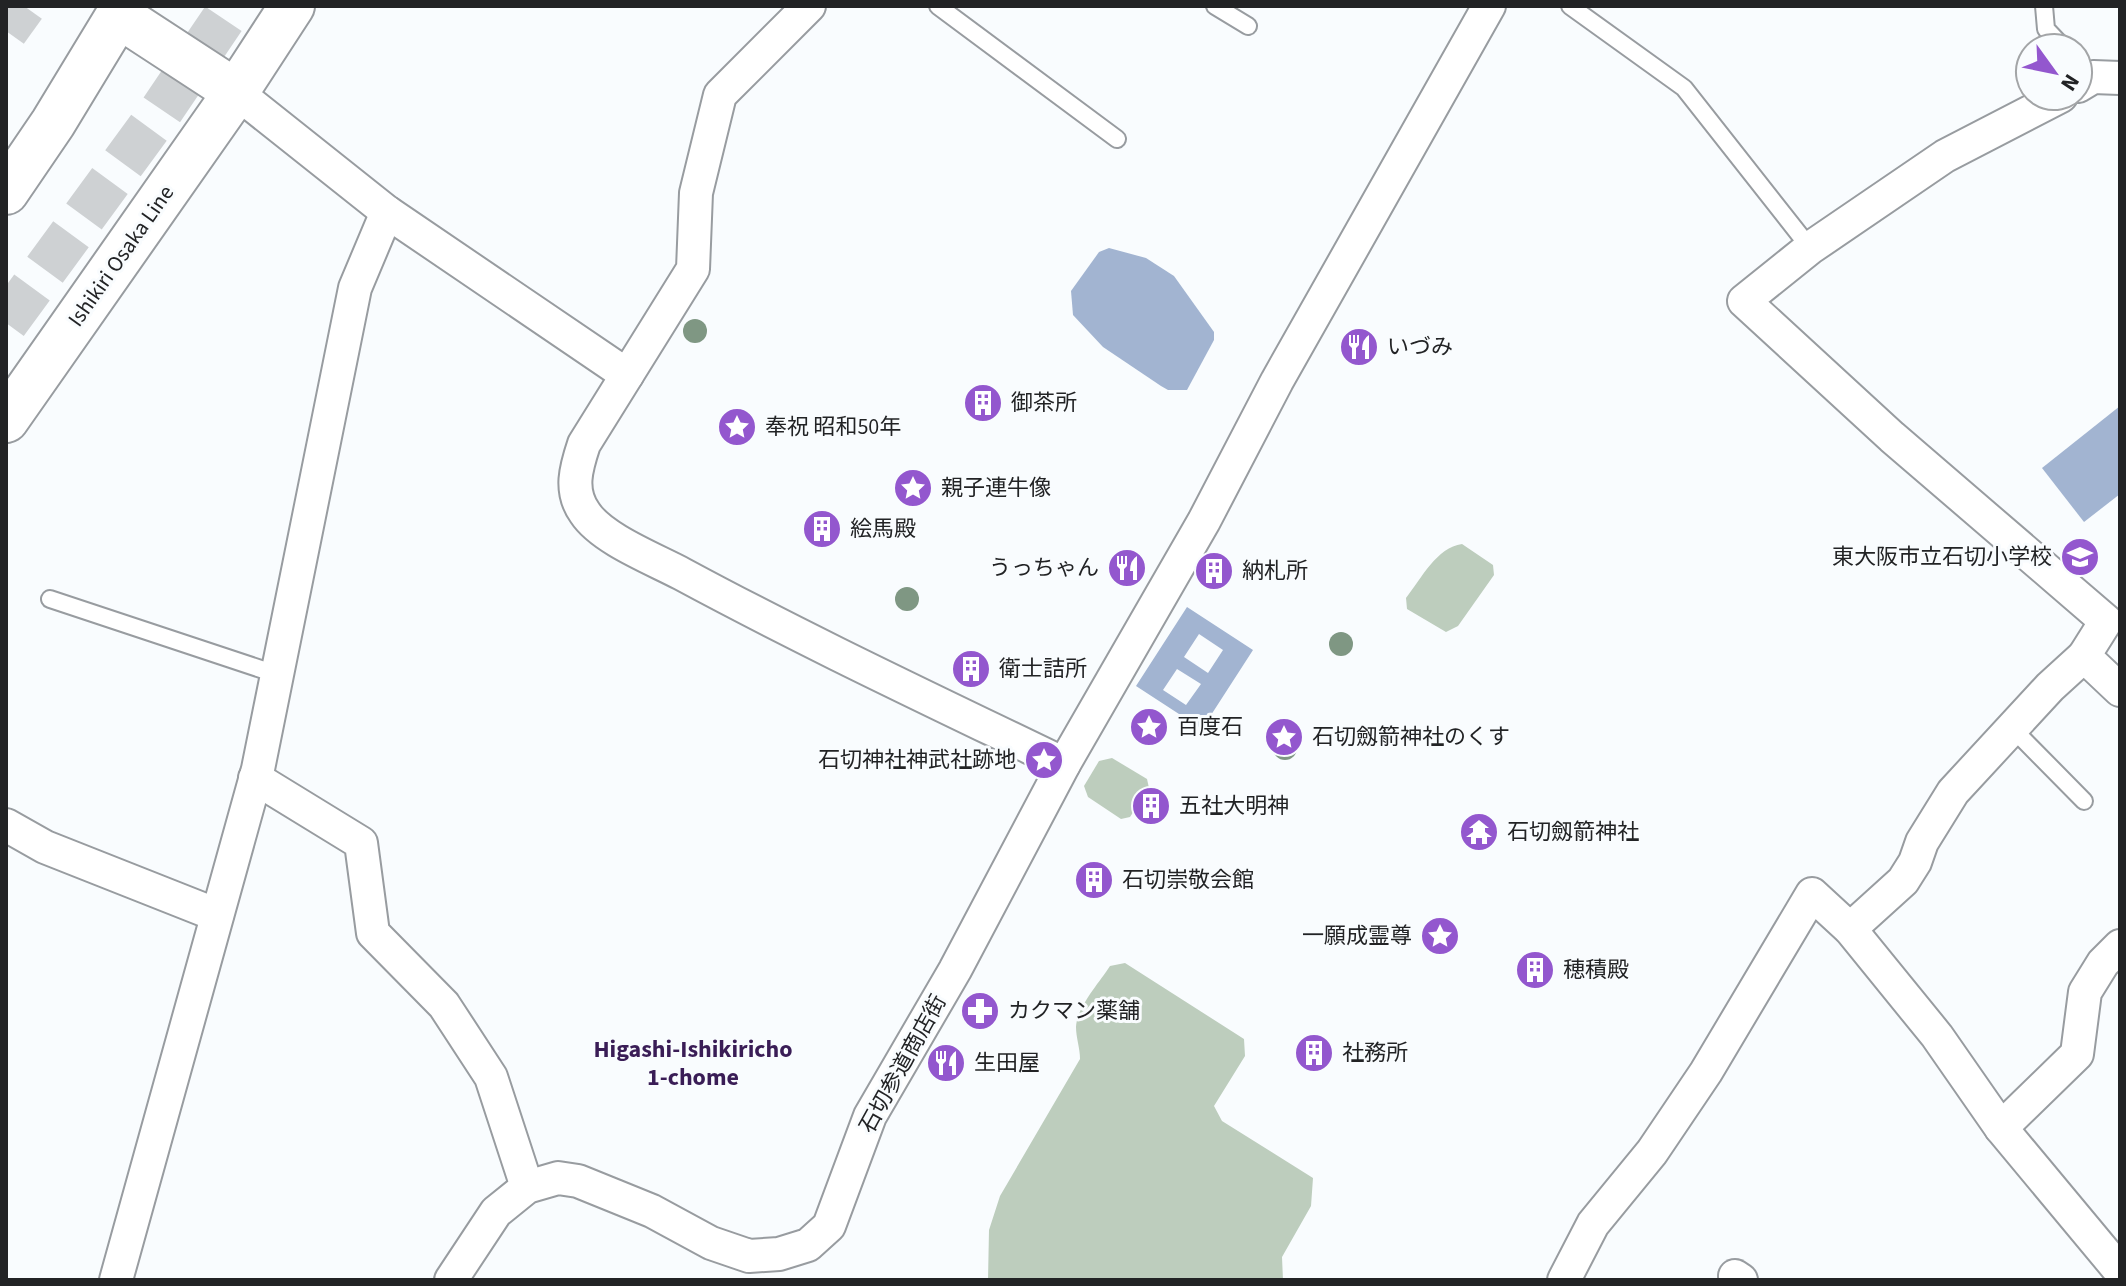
<svg xmlns="http://www.w3.org/2000/svg" width="2126" height="1286" font-family="'Source Sans 3','Noto Sans JP',sans-serif">
<style>
.green{fill:#bdcdbd}
.water{fill:#a2b4d1;fill-rule:evenodd}
.lines{fill:none;stroke-linecap:round;stroke-linejoin:round}
.motorway-tunnel{stroke:#ced1d3;stroke-width:44;stroke-dasharray:44 22;stroke-linecap:butt}
.service-casing{stroke:#989ca0;stroke-width:20}
.minor-casing{stroke:#989ca0;stroke-width:36}
.secondary-casing{stroke:#989ca0;stroke-width:48}
.service{stroke:#fff;stroke-width:16}
.minor{stroke:#fff;stroke-width:32}
.secondary{stroke:#fff;stroke-width:44}
.tree{fill:#7f9783}
.labels{text-anchor:middle;dominant-baseline:central;stroke-width:6;stroke-linejoin:round;paint-order:stroke}
.street-label{font-size:22px;fill:#222325;stroke:#f9fcfe}
.poi-label{font-size:22px;fill:#222325;stroke:#f9fcfe;text-anchor:start}
.neighbourhood-label{font-size:24px;font-weight:bold;fill:#3a1d56;stroke:#f9fcfe}
</style>
<rect width="100%" height="100%" fill="#f9fcfe"/>
<g class="green">
<path d="M1462 544 1493 565 1494 575 1458 626 1446 632 1407 609 1406 598C1421 579 1437 547 1462 544Z"/>
<polygon points="1112,758 1147,779 1149,788 1130,817 1121,819 1088,797 1084,786 1099,761"/>
<path d="M1125 963 1244 1039 1245 1056 1214 1106 1222 1121 1313 1178 1311 1206 1282 1257 1283 1280H988L989 1230 1000 1196 1080 1059C1080 1048 1076 1038 1076 1027 1077 1007 1099 983 1110 966Z"/>
</g>
<g class="water">
<polygon points="1109,248 1146,258 1174,276 1214,332 1214,340 1187,390 1168,390 1161,386 1103,347 1073,315 1071,291 1099,252"/>
<polygon points="2120,406 2120,494 2084,522 2042,468"/>
<path d="M1187 607 1253 650 1202 729 1136 686ZM1199 634 1223 650 1208 673 1184 657ZM1177 669 1201 684 1186 705 1163 690Z"/>
</g>
<g class="lines">
<g class="motorway-tunnel">
<polyline points="6,31 24,6"/>
<polyline points="6,323 159,114 232,6"/>
</g>
<g class="service-casing">
<g id="service">
<polyline points="938,6 1117,139"/>
<polyline points="1215,6 1248,26"/>
<polyline points="1570,6 1684,88 1810,248"/>
<polyline points="2044,6 2046,29 2064,48"/>
<polyline points="50,599 276,674"/>
<polyline points="2012,728 2084,801"/>
</g>
</g>
<g class="minor-casing">
<g id="minor">
<path d="M809 6 720 95 696 193 693 269 584 444C576 468 569 491 585 513 602 539 654 559 682 574 808 642 936 702 1064 764"/>
<polyline points="2078,86 2093,77 2120,78"/>
<polyline points="236,92 387,212 627,375"/>
<polyline points="2061,96 1945,156 1810,248 1744,301 1892,437 2106,621 2084,656 2120,690"/>
<polyline points="255,778 361,843 373,933 444,1005 491,1077 527,1187"/>
<polyline points="6,825 45,847 217,915"/>
<polyline points="1850,929 1903,881 1915,862 1922,842 1953,792 2050,687 2084,656"/>
<polyline points="2001,1128 2077,1054 2085,992 2103,963 2120,946"/>
<polyline points="1735,1276 1741,1280"/>
<polyline points="116,1280 258,769 355,288 387,212"/>
<polyline points="451,1280 496,1212 527,1187 558,1178 578,1181 652,1211 711,1243 749,1256 779,1254 808,1245 829,1226 870,1116 955,970 1064,764 1204,521 1277,381 1489,6"/>
<polyline points="1564,1280 1593,1224 1652,1152 1706,1072 1812,894 1850,929 1937,1036 2001,1128 2120,1271"/>
</g>
</g>
<g class="secondary-casing">
<g id="secondary">
<polyline points="118,15 236,92"/>
<polyline points="6,192 53,123 124,6"/>
<polyline points="6,420 236,92 292,6"/>
</g>
</g>
<use href="#service" class="service"/>
<use href="#minor" class="minor"/>
<use href="#secondary" class="secondary"/>
</g>
<g class="tree">
<circle cx="695" cy="331" r="12"/>
<circle cx="907" cy="599" r="12"/>
<circle cx="1341" cy="644" r="12"/>
<circle cx="1285" cy="748" r="12"/>
</g>
<defs>
<g id="restaurant-disc" transform="scale(2)"><circle r="9.5" fill="#9357ce" stroke="#f9fcfe"/><path d="M-5-6h1v4h1v-4h1v4h1v-4h1v5L-1.5 .5V6h-2V.5L-5-1ZM5-6V6H3V1.5H1.5Q1.5-4 5-6Z" fill="#fff"/></g>
<g id="building-disc" transform="scale(2)"><circle r="9.5" fill="#9357ce" stroke="#f9fcfe"/><path d="M-4-6H4V6H1V3H-1V6H-4ZM-2.5-4.3h1.7v1.8h-1.7ZM.8-4.3h1.7v1.8H.8ZM-2.5-1h1.7V.8h-1.7ZM.8-1h1.7V.8H.8Z" fill="#fff"/></g>
<g id="sight-disc" transform="scale(2)"><circle r="9.5" fill="#9357ce" stroke="#f9fcfe"/><path d="M0-6L1.8-2.2L6-1.7L2.9 1.2L3.7 5.4L0 3.3L-3.7 5.4L-2.9 1.2L-6-1.7L-1.8-2.2Z" fill="#fff"/></g>
<g id="school-disc" transform="scale(2)"><circle r="9.5" fill="#9357ce" stroke="#f9fcfe"/><path d="M0-5L7-2L0 1L-7-2ZM-4 1L0 2.5L4 1V4Q0 6-4 4Z" fill="#fff"/></g>
<g id="temple-disc" transform="scale(2)"><circle r="9.5" fill="#9357ce" stroke="#f9fcfe"/><path d="M0-6L5-2H3V0L6.5 2.5H4V6H1.5V3h-3V6H-4V2.5H-6.5L-3 0V-2H-5Z" fill="#fff"/></g>
<g id="pharmacy-disc" transform="scale(2)"><circle r="9.5" fill="#9357ce" stroke="#f9fcfe"/><path d="M-2-6h4v4h4v4h-4v4h-4v-4h-4v-4h4Z" fill="#fff"/></g>
</defs>
<g fill-rule="evenodd">
<use href="#restaurant-disc" x="1359" y="347"/>
<use href="#building-disc" x="983" y="403"/>
<use href="#sight-disc" x="737" y="427"/>
<use href="#sight-disc" x="913" y="488"/>
<use href="#building-disc" x="822" y="529"/>
<use href="#school-disc" x="2080" y="557"/>
<use href="#restaurant-disc" x="1127" y="568"/>
<use href="#building-disc" x="1214" y="571"/>
<use href="#building-disc" x="971" y="669"/>
<use href="#sight-disc" x="1149" y="727"/>
<use href="#sight-disc" x="1284" y="737"/>
<use href="#sight-disc" x="1044" y="760"/>
<use href="#building-disc" x="1151" y="806"/>
<use href="#temple-disc" x="1479" y="832"/>
<use href="#building-disc" x="1094" y="880"/>
<use href="#sight-disc" x="1440" y="936"/>
<use href="#building-disc" x="1535" y="970"/>
<use href="#pharmacy-disc" x="980" y="1011"/>
<use href="#building-disc" x="1314" y="1053"/>
<use href="#restaurant-disc" x="946" y="1063"/>
</g>
<g class="labels">
<g class="street-label">
<text transform="translate(121 256) rotate(-55)">Ishikiri Osaka Line</text>
<text transform="translate(903 1064) rotate(-61)">石切参道商店街</text>
</g>
<g class="poi-label">
<text x="1387" y="347">いづみ</text>
<text x="1011" y="403">御茶所</text>
<text x="765" y="427">奉祝 昭和50年</text>
<text x="941" y="488">親子連牛像</text>
<text x="850" y="529">絵馬殿</text>
<text x="2052" y="557" text-anchor="end">東大阪市立石切小学校</text>
<text x="1099" y="568" text-anchor="end">うっちゃん</text>
<text x="1242" y="571">納札所</text>
<text x="999" y="669">衛士詰所</text>
<text x="1177" y="727">百度石</text>
<text x="1312" y="737">石切劔箭神社のくす</text>
<text x="1016" y="760" text-anchor="end">石切神社神武社跡地</text>
<text x="1179" y="806">五社大明神</text>
<text x="1507" y="832">石切劔箭神社</text>
<text x="1122" y="880">石切崇敬会館</text>
<text x="1412" y="936" text-anchor="end">一願成霊尊</text>
<text x="1563" y="970">穂積殿</text>
<text x="1008" y="1011">カクマン薬舗</text>
<text x="1342" y="1053">社務所</text>
<text x="974" y="1063">生田屋</text>
</g>
<g class="neighbourhood-label">
<text x="693" y="1049">Higashi-Ishikiricho<tspan x="693" dy="28">1-chome</tspan></text>
</g>
</g>
<rect width="2126" height="1286" fill="none" stroke="#222325" stroke-width="16"/>
<g transform="translate(2054 72) rotate(123)"><circle r="38" fill="#f9fcfe" stroke="#a3a5a7" stroke-width="2"/>
<path d="M0-6L14 30L0 20L-14 30Z" fill="#9357ce"/>
<text y="-12" font-size="22" font-weight="bold" text-anchor="middle" fill="#222325">N</text>
</g>
</svg>
